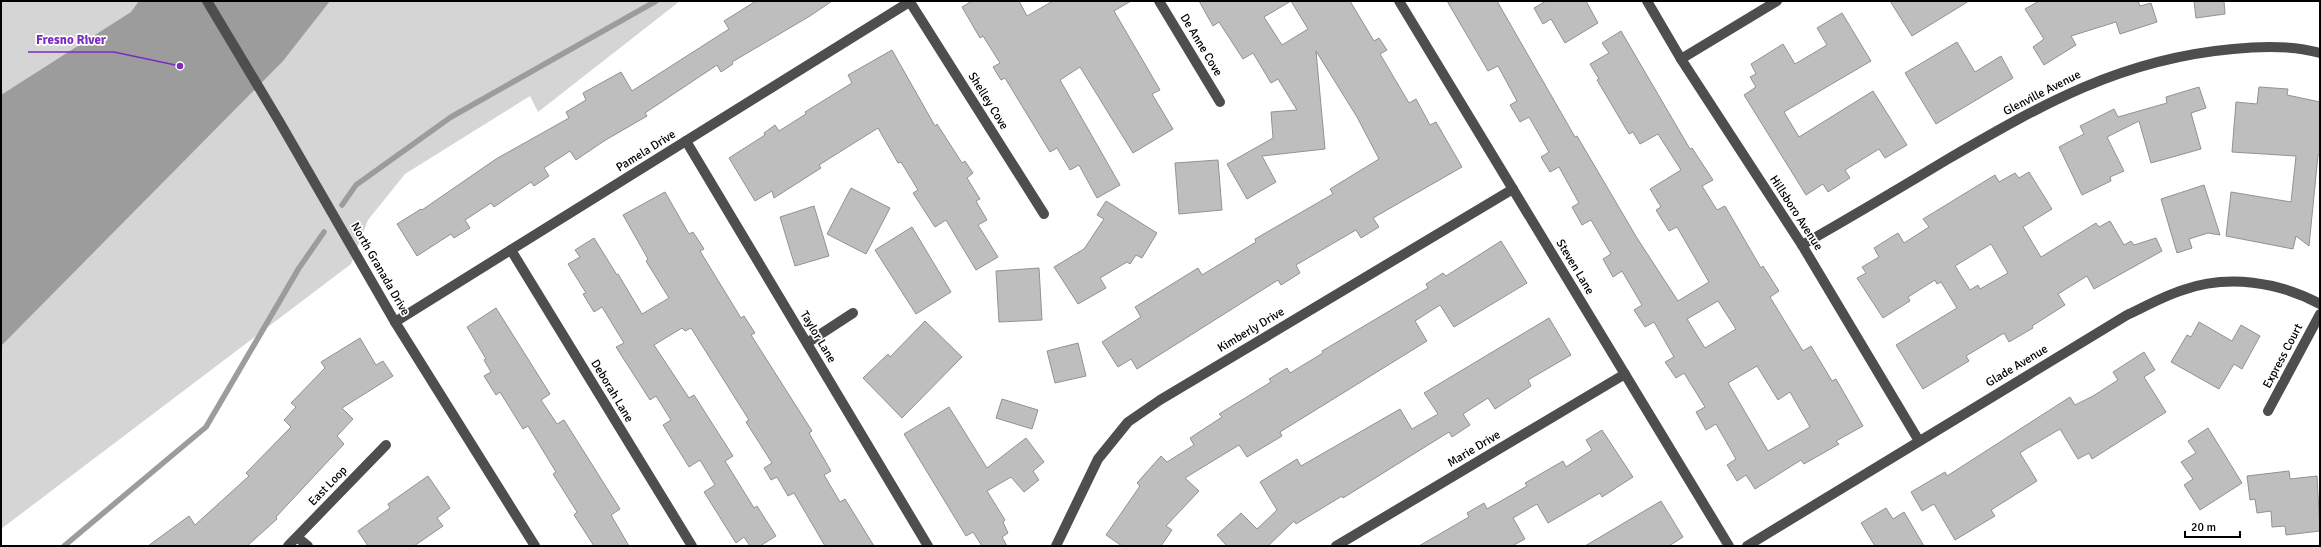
<svg xmlns="http://www.w3.org/2000/svg" width="2321" height="547" font-family="Signika,sans-serif">
<style>
.green{fill:#d5d5d5}
.water{fill:#9c9c9c}
.lines{fill:none;stroke-linecap:round;stroke-linejoin:round}
.stream{stroke:#9c9c9c;stroke-width:5.5}
.building{fill:#bebebe;stroke:#929292;fill-rule:evenodd}
.minor{stroke:#4e4e4e;stroke-width:10}
.labels{text-anchor:middle;dominant-baseline:central;stroke-width:3.5;stroke-linejoin:round;paint-order:stroke}
.street-label{font-size:12px;fill:#000;stroke:#fff}
.leader{fill:none;stroke:#7b2cbf;stroke-width:1.5}
.callout-dot{fill:#7b2cbf;stroke:#fff;stroke-width:1.5}
.callout-label{font-size:13px;text-anchor:middle;font-weight:bold;fill:#7b2cbf;stroke:#fff;stroke-width:3.5;stroke-linejoin:round;paint-order:stroke}
</style>
<rect width="100%" height="100%" fill="#fff"/>
<polygon class="green" points="1,1 680,1 538,112 530,96 405,174 368,220 351,264 1,529"/>
<polygon class="water" points="139,1 330,1 283,61 1,346 1,95 131,12"/>
<g class="lines">
<g class="stream">
<polyline points="342,205 356,185 451,117 656,1"/>
<polyline points="64,546 206,427 299,268 324,232"/>
</g>
</g>
<g class="building">
<polygon points="756,1 832,1 810,16 732,62 733,64 721,72 717,65 645,113 647,116 604,141 576,160 570,151 544,168 549,176 534,186 531,182 494,207 491,203 465,220 470,228 454,238 451,234 417,256 397,224 421,209 422,210 496,159 569,118 566,112 586,100 583,93 621,72 632,91 729,29 724,21"/>
<polygon points="972,1 1019,1 1027,16 1053,1 1131,1 1114,11 1160,90 1152,94 1173,129 1133,153 1080,67 1060,80 1120,185 1097,198 1079,165 1070,170 1057,148 1050,152 1005,78 1001,80 993,67 1000,63 983,36 980,38 962,7"/>
<path d="M1199 1H1350L1374 41 1379 38 1387 50 1380 54 1409 103 1416 99 1430 125 1436 122 1462 167 1373 218 1379 227 1361 238 1356 230 1296 265 1300 273 1281 285 1278 280 1137 369 1131 359 1118 367 1102 342 1141 317 1135 307 1198 268 1202 275 1256 242 1255 239 1333 194 1330 189 1379 159 1357 117 1316 51 1325 149 1262 156 1276 182 1247 199 1227 164 1273 138 1271 112 1297 110 1278 79 1271 83 1253 53 1243 59 1219 22 1213 26ZM1291 1 1308 29 1282 45 1264 17Z"/>
<path d="M1447 1H1497L1575 137 1577 136 1637 238 1678 301 1709 282 1677 227 1669 231 1656 210 1661 207 1650 189 1681 170 1658 134 1640 144 1633 132 1629 134 1597 80 1599 79 1590 64 1609 53 1602 43 1621 31 1690 149 1692 148 1713 180 1702 186 1717 210 1725 206 1761 268 1763 266 1779 291 1770 297 1784 320 1803 351 1811 346 1832 381 1836 379 1863 426 1836 441 1839 444 1804 464 1801 460 1755 489 1746 475 1737 481 1727 465 1736 459 1716 424 1706 430 1696 412 1705 407 1684 373 1676 378 1665 362 1674 357 1654 322 1645 327 1634 310 1642 305 1622 271 1613 277 1603 259 1611 254 1591 220 1582 225 1572 207 1579 203 1559 167 1550 172 1541 157 1549 152 1529 117 1520 122 1510 105 1517 101 1498 66 1488 71ZM1718 301 1736 329 1705 348 1687 319ZM1757 366 1778 400 1790 392 1810 427 1768 451 1728 383Z"/>
<polygon points="1546,1 1586,1 1598,23 1565,43 1551,19 1543,24 1534,8"/>
<polygon points="1890,1 1969,1 1912,36"/>
<polygon points="2039,1 2138,1 2140,6 2151,3 2157,22 2120,34 2116,22 2071,36 2076,45 2044,65 2033,47 2044,39 2025,9"/>
<polygon points="2194,1 2224,1 2225,14 2196,18"/>
<polygon points="1842,13 1871,61 1784,112 1799,137 1873,91 1907,145 1885,158 1879,149 1845,170 1850,178 1828,192 1823,184 1806,195 1744,95 1756,87 1750,77 1756,74 1751,64 1783,44 1795,64 1827,45 1817,28"/>
<polygon points="1957,42 1975,72 2001,56 2013,78 1936,124 1905,73"/>
<polygon points="892,50 935,126 937,124 962,163 965,161 973,173 967,178 980,199 976,201 987,220 978,225 998,257 976,270 946,220 935,227 913,193 918,190 901,162 898,163 878,128 819,165 821,168 774,198 772,191 755,201 729,158 765,135 764,133 775,125 779,131 806,114 805,112 852,83 848,75"/>
<polygon points="2199,87 2206,108 2191,113 2201,149 2151,163 2139,121 2107,137 2124,171 2110,177 2111,181 2082,195 2059,147 2084,134 2080,126 2114,109 2118,117 2167,103 2166,97"/>
<polygon points="2259,87 2288,89 2287,95 2320,102 2320,156 2318,155 2309,246 2296,236 2293,249 2226,236 2231,192 2291,202 2296,156 2232,152 2236,102 2257,104"/>
<polygon points="1218,160 1222,210 1179,214 1175,163"/>
<path d="M2029 172 2052 209 2023 227 2041 257 2096 223 2099 227 2110 221 2124 245 2131 241 2134 245 2156 238 2162 251 2094 289 2087 276 2058 294 2065 305 2032 326 2033 328 2009 342 2004 333 1966 356 1969 361 1923 389 1896 345 1957 308 1941 282 1937 284 1935 280 1908 297 1910 301 1883 318 1857 278 1866 273 1862 267 1879 257 1874 248 1898 233 1904 243 1929 227 1923 219 1995 175 1999 182 2015 173 2019 178ZM1991 244 2008 273 1980 289 1978 285 1970 290 1955 266Z"/>
<polygon points="2204,185 2220,235 2208,233 2189,239 2192,248 2177,253 2161,199"/>
<polygon points="851,188 890,208 866,254 827,234"/>
<polygon points="665,192 689,234 693,232 704,249 700,251 741,318 744,316 755,333 751,335 812,431 809,433 831,471 824,475 840,502 845,499 874,546 825,546 794,493 788,496 777,477 771,480 764,468 772,463 746,422 749,420 691,328 685,331 682,328 654,345 689,398 694,395 733,456 725,461 754,508 757,506 776,536 760,546 750,546 744,537 736,543 704,492 715,485 700,460 689,467 663,425 671,420 656,396 650,400 616,347 624,343 602,307 594,312 583,294 586,293 568,264 580,257 575,250 594,238 617,275 618,274 642,314 669,298 646,261 648,259 623,215"/>
<polygon points="1106,201 1157,233 1142,258 1136,255 1130,264 1127,262 1100,278 1106,288 1078,304 1054,267 1084,249 1104,219 1097,215"/>
<polygon points="814,206 829,256 795,266 780,217"/>
<polygon points="912,227 951,292 916,314 875,250"/>
<polygon points="1501,241 1527,283 1454,327 1440,305 1415,321 1427,341 1280,432 1282,436 1247,457 1239,445 1185,478 1199,491 1166,526 1172,530 1161,546 1122,546 1106,535 1140,486 1137,483 1161,456 1167,462 1194,445 1190,438 1222,417 1219,414 1271,382 1269,379 1287,368 1290,373 1323,353 1322,351 1428,288 1426,284 1443,273 1446,276"/>
<polygon points="1039,268 1042,320 999,322 996,271"/>
<polygon points="496,308 550,394 541,400 557,424 564,420 620,509 611,515 629,546 594,546 574,515 577,512 553,474 556,472 528,426 523,429 500,392 496,395 484,376 491,372 484,360 486,359 467,327"/>
<polygon points="1549,318 1571,355 1528,380 1531,386 1495,409 1488,398 1463,414 1470,425 1452,437 1449,432 1343,498 1342,496 1296,524 1294,521 1268,546 1227,546 1217,535 1241,513 1257,529 1277,510 1260,482 1297,459 1301,466 1400,409 1412,429 1438,414 1424,393"/>
<polygon points="925,321 962,357 902,418 863,378 888,354 890,357"/>
<polygon points="2199,322 2232,341 2241,325 2260,336 2242,369 2234,364 2219,389 2171,362 2187,335 2191,337"/>
<polygon points="360,338 376,365 383,361 393,376 342,408 353,419 337,436 344,444 276,517 277,519 247,546 148,546 189,516 195,525 249,476 246,473 291,427 284,420 296,407 291,403 325,368 321,362"/>
<polygon points="1078,343 1086,376 1055,383 1047,351"/>
<polygon points="2144,352 2155,370 2144,377 2166,412 2092,459 2089,453 2078,459 2060,429 2026,449 2020,453 2037,481 1991,510 1995,516 1955,540 1934,504 1922,511 1911,492 1945,472 1947,476 2070,397 2075,405 2093,396 2118,380 2113,372"/>
<polygon points="1002,399 1038,410 1032,429 996,418"/>
<polygon points="949,407 987,468 1026,438 1044,462 1033,471 1039,480 1024,492 1011,477 987,491 1005,520 1003,522 1008,533 1002,537 1007,546 982,546 973,532 966,536 904,434"/>
<polygon points="2208,428 2242,483 2200,510 2184,485 2193,479 2181,462 2196,453 2188,441"/>
<polygon points="1602,430 1633,477 1602,497 1600,493 1548,523 1537,504 1513,518 1525,539 1512,546 1419,546 1469,517 1467,513 1484,503 1487,509 1527,486 1525,483 1563,461 1566,467 1592,450 1586,440"/>
<polygon points="2289,471 2290,479 2317,476 2320,531 2286,535 2285,526 2272,527 2271,511 2257,513 2255,499 2250,500 2247,476"/>
<polygon points="428,476 450,508 437,518 443,526 414,546 368,546 358,531 390,508 388,504"/>
<polygon points="1661,501 1683,537 1669,546 1585,546"/>
<polygon points="1886,508 1893,519 1904,512 1924,546 1875,546 1861,523"/>
</g>
<g class="lines">
<g class="minor">
<polyline points="207,1 279,121 395,322 535,546"/>
<polyline points="1159,1 1220,102"/>
<polyline points="1399,1 1729,546"/>
<polyline points="1647,1 1681,59 1802,245 1919,441"/>
<polyline points="910,2 1044,214"/>
<polyline points="1681,59 1777,1"/>
<polyline points="686,141 928,546"/>
<path d="M1802 245C1851 217 1900 188 1948 159 2043 104 2121 59 2233 49 2261 46 2292 45 2320 53"/>
<polyline points="511,250 692,546"/>
<polyline points="395,322 911,1"/>
<polyline points="807,343 853,313"/>
<polyline points="2268,411 2320,314"/>
<polyline points="297,537 308,546"/>
<polyline points="288,546 386,445"/>
<polyline points="1056,546 1098,459 1128,422 1160,400 1513,189"/>
<polyline points="1336,546 1625,374"/>
<path d="M1747 546 2127 315C2146 306 2164 296 2183 290 2228 274 2279 282 2320 304"/>
</g>
</g>
<g class="labels">
<g class="street-label">
<text transform="translate(1201 45) rotate(59)">De Anne Cove</text>
<text transform="translate(2042 93) rotate(-27)">Glenville Avenue</text>
<text transform="translate(988 101) rotate(58)">Shelley Cove</text>
<text transform="translate(646 151) rotate(-32)">Pamela Drive</text>
<text transform="translate(1796 213) rotate(57)">Hillsboro Avenue</text>
<text transform="translate(1575 267) rotate(59)">Steven Lane</text>
<text transform="translate(380 269) rotate(60)">North Granada Drive</text>
<text transform="translate(1251 330) rotate(-31)">Kimberly Drive</text>
<text transform="translate(818 337) rotate(59)">Taylor Lane</text>
<text transform="translate(2283 356) rotate(-62)">Express Court</text>
<text transform="translate(2017 366) rotate(-31)">Glade Avenue</text>
<text transform="translate(612 391) rotate(59)">Deborah Lane</text>
<text transform="translate(1474 449) rotate(-31)">Marie Drive</text>
<text transform="translate(328 486) rotate(-46)">East Loop</text>
</g>
</g>
<path class="leader" d="M180 66L114 52H28"/>
<circle class="callout-dot" cx="180" cy="66" r="4"/>
<g class="callout-label">
<text x="71" y="44">Fresno River</text>
</g>
<rect width="2321" height="547" fill="none" stroke="#000000" stroke-width="4"/>
<path d="M2185 531v6h55v-6" fill="none" stroke="#000000" stroke-width="2"/>
<text x="2191" y="531" font-size="12" fill="#000000" stroke="#ffffff" stroke-width="3" paint-order="stroke">20 m</text>
</svg>
